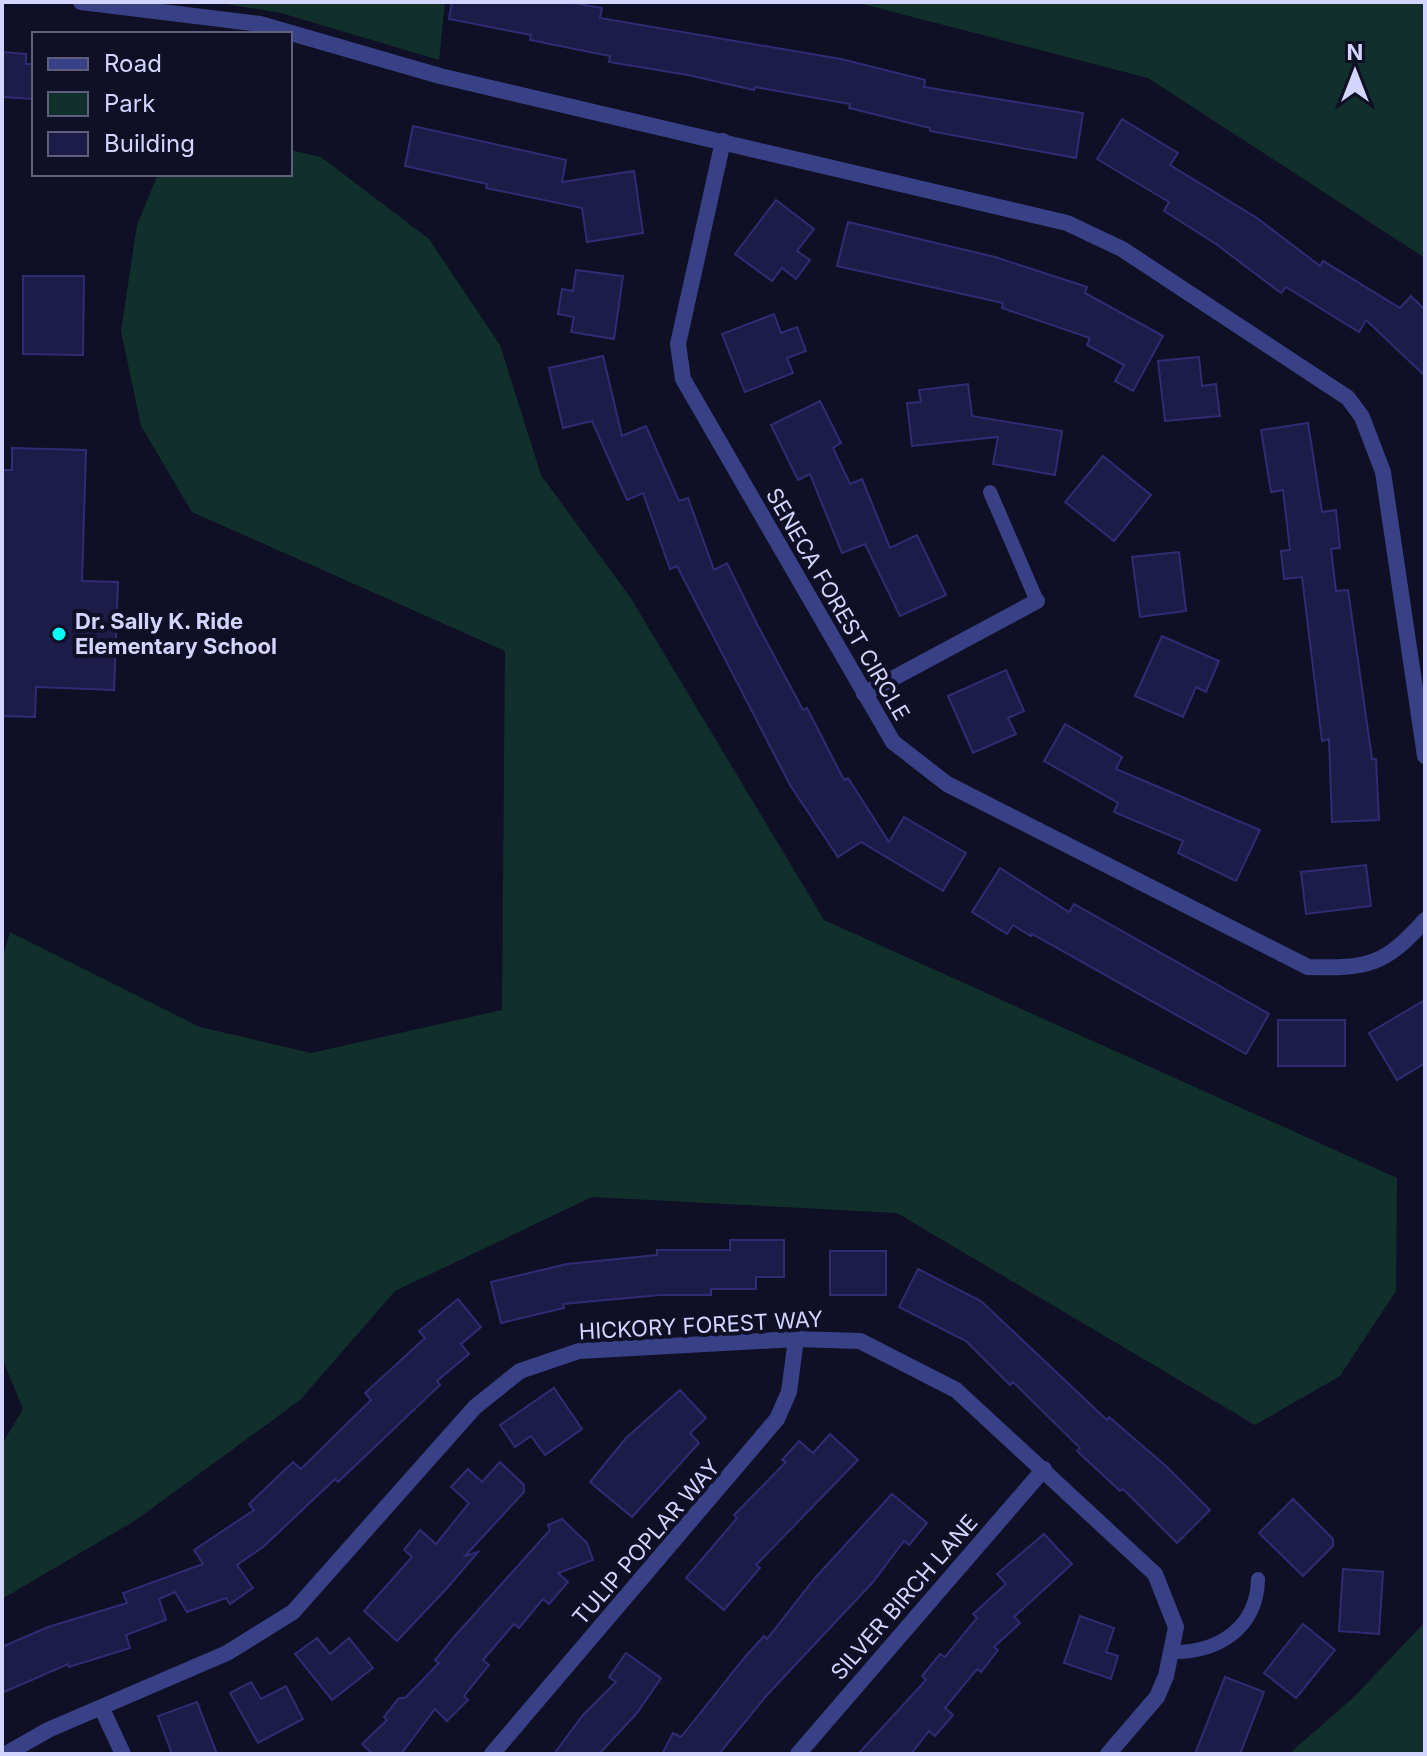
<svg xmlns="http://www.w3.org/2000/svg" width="1427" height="1756" font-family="Inter,sans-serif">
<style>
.green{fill:#12302b}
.building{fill:#1d1b47;stroke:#302c74;stroke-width:2}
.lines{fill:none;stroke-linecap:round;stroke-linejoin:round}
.lane{stroke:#394186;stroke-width:14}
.street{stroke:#394186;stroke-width:16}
.poi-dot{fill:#00fff4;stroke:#0f0f26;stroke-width:3}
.labels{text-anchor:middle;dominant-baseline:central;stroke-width:8;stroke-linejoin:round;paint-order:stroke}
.street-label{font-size:22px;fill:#d4d5ff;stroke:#0f0f26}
.poi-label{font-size:22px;font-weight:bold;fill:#d4d5ff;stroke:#0f0f26;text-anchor:start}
</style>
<rect width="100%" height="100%" fill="#0f0f26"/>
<g class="green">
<polygon points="214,2 445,2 439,60 281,13"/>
<polygon points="855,2 1425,2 1425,258 1148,78"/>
<polygon points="290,150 321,157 429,239 500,345 541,475 630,597 824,920 1397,1178 1396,1291 1340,1376 1255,1425 897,1213 592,1197 395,1291 300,1400 136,1520 2,1599 2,1444 23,1409 2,1358 2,960 10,932 200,1027 311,1053 502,1010 505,651 192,512 141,426 121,331 137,225 158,174 290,174"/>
<polygon points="1425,1622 1425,1754 1289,1754 1355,1696"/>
</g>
<g class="building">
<polygon points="452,2 568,2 602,8 600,18 841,59 925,80 924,87 1083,113 1076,158 930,131 930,128 849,108 850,104 755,87 754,90 688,75 609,62 610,56 530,40 531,35 449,19"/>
<polygon points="2,52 26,54 26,64 34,64 34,99 2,97"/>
<polygon points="1122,119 1178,153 1170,165 1257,218 1320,266 1323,261 1400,308 1411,296 1425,310 1425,376 1366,320 1359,332 1286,287 1281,293 1216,244 1164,211 1169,202 1097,159"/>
<polygon points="413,126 566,160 562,182 634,171 643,233 587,242 582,208 486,188 487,184 405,166"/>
<polygon points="776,200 814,229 797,251 810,260 796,279 782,268 772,281 735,254"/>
<polygon points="848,222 995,257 1087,287 1085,293 1163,336 1133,391 1115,381 1124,365 1087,345 1090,338 1002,308 1003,303 837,266"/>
<polygon points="576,270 623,276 614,339 571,332 574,317 558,314 562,289 573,291"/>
<polygon points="23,276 84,276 83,355 23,354"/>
<polygon points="774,314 781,333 797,327 806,351 787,358 793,373 745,392 722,334"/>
<polygon points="603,356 622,436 646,426 679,501 688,498 714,570 727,563 757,624 803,710 807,708 844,780 848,778 889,842 904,817 966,853 943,891 861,842 838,857 790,785 677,566 670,569 643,493 627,500 592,421 563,428 549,368"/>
<polygon points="1199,357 1202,386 1216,384 1220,416 1165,421 1158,361"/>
<polygon points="968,384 972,416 1062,431 1055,475 993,464 998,437 912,446 907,403 921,402 919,390"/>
<polygon points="820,401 841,443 833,448 850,484 862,479 890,548 917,535 946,595 900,616 865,544 842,553 810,474 798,480 771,425"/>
<polygon points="1308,423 1322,512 1336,510 1340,548 1331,549 1336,591 1348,590 1372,759 1376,759 1379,820 1332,822 1329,739 1322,741 1302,577 1284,579 1281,551 1290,550 1283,490 1271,492 1261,430"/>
<polygon points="12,448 86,450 82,581 118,582 114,690 36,687 35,717 2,716 2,470 12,470"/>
<polygon points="1103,456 1151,495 1114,541 1065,502"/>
<polygon points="1179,552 1186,611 1140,617 1132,557"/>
<polygon points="1162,636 1219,661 1206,692 1196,687 1183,717 1135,696"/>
<polygon points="1006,670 1024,711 1008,718 1016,734 973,753 948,696"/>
<polygon points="1065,724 1122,757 1116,769 1260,830 1236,881 1178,853 1183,841 1114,812 1118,803 1044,761"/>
<polygon points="1366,865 1371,906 1306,914 1301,872"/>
<polygon points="1000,868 1069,912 1074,904 1269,1014 1246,1054 1032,934 1031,936 1013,925 1007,934 972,912"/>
<polygon points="1425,1000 1425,1063 1397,1080 1369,1033"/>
<rect x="1278" y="1020" width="67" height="46"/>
<polygon points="730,1240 784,1240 784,1277 756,1277 756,1289 711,1289 711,1295 660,1295 563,1304 564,1308 501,1323 491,1282 567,1264 657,1255 657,1250 730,1250"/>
<rect x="830" y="1251" width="56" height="44"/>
<polygon points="918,1269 981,1301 1107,1420 1109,1417 1167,1467 1210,1510 1177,1543 1123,1489 1120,1491 1077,1451 1080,1448 1013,1382 1010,1385 966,1341 899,1307"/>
<polygon points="458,1299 481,1327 461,1344 469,1354 437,1381 440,1385 338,1482 335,1479 263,1547 237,1565 253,1588 230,1604 226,1598 187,1612 175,1592 159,1599 166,1620 126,1635 130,1648 69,1667 68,1664 2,1693 2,1647 48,1627 127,1603 123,1593 203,1564 194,1550 254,1510 249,1504 293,1462 301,1469 371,1400 365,1393 425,1338 419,1331"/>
<polygon points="554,1388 582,1429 545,1455 531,1436 515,1447 500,1425"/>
<polygon points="680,1390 706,1418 690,1433 699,1443 632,1517 590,1482 626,1438"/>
<polygon points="830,1434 858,1460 756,1565 760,1568 724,1610 686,1578 737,1518 734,1515 786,1462 782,1460 799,1441 813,1453"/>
<polygon points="500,1462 524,1485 524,1492 465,1556 478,1552 448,1587 397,1641 364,1611 412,1557 404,1550 420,1530 436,1544 469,1503 451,1487 468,1469 482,1482"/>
<polygon points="892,1494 927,1523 909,1545 904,1541 873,1582 767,1695 719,1754 662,1754 673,1733 681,1737 745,1657 764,1636 767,1639 815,1578"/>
<polygon points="1293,1499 1333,1539 1333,1546 1303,1576 1259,1533"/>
<polygon points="562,1519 587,1543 593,1560 558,1573 568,1582 549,1604 543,1599 519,1628 514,1624 483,1660 489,1665 464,1696 468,1700 447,1721 435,1709 401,1754 373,1754 362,1744 387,1720 384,1717 399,1698 405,1698 439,1663 435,1660 454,1637 550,1530 548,1525"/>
<polygon points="1044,1534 1072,1564 1014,1617 1020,1623 994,1647 998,1650 981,1672 977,1669 945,1708 953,1715 935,1736 929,1731 911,1754 858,1754 926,1680 922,1676 940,1654 945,1657 977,1618 973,1614 1006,1584 997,1574"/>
<polygon points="1343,1569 1383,1572 1379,1634 1339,1631"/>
<polygon points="1080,1616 1114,1628 1106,1652 1118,1656 1111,1679 1064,1663"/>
<polygon points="1303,1624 1335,1650 1296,1698 1264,1673"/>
<polygon points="317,1638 330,1654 349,1638 373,1668 332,1700 295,1654"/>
<polygon points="626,1653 661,1678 637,1713 599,1754 554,1754 583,1715 616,1682 609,1677"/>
<polygon points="1225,1677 1264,1692 1240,1754 1195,1754"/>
<polygon points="251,1682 261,1699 286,1686 303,1719 258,1743 230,1693"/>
<polygon points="197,1702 217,1754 172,1754 158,1716"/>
</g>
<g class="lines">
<g class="lane">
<polyline points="990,492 1037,601"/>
<path d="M1171 1652C1217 1653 1257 1629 1258 1579"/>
</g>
<g class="street">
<polyline points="81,2 260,24 440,76 1067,223 1122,249 1348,398 1362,417 1383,472 1425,756"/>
<path d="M723 141 678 344 683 379 893 742 947 784 1308 967C1368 969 1385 965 1425 920"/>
<polyline points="864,694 1037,601"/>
<polyline points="102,1709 123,1754"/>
<polyline points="6,1754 48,1730 227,1653 293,1612 475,1407 520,1371 579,1351 796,1339 860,1341 956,1390 1155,1574 1176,1627 1166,1676 1157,1697 1108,1754"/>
<polyline points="492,1754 777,1419 789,1392 796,1339"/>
<polyline points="798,1754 1044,1469"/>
</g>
</g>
<circle class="poi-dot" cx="59" cy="634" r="8"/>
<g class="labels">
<g class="street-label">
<text transform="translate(838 604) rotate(60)">SENECA FOREST CIRCLE</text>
<text transform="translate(701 1325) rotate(-3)">HICKORY FOREST WAY</text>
<text transform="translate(646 1542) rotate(-49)">TULIP POPLAR WAY</text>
<text transform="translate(904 1597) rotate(-49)">SILVER BIRCH LANE</text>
</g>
<g class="poi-label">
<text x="75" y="621">Dr. Sally K. Ride<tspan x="75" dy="25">Elementary School</tspan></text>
</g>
</g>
<rect width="1427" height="1756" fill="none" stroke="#d4d5ff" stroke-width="8"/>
<rect x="32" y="32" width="260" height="144" fill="#0f0f26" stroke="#5e5e7d" stroke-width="2"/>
<rect x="48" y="58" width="40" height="12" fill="#394186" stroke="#5e5e7d" stroke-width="2"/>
<text x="104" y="72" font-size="24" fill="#d4d5ff">Road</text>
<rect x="48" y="92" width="40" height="24" fill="#12302b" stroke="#5e5e7d" stroke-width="2"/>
<text x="104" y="112" font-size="24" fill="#d4d5ff">Park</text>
<rect x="48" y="132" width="40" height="24" fill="#1d1b47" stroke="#5e5e7d" stroke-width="2"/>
<text x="104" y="152" font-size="24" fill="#d4d5ff">Building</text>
<g transform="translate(1355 72)" stroke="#0f0f26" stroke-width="6" paint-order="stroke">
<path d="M0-6L14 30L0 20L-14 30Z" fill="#d4d5ff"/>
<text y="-12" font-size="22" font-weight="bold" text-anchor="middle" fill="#d4d5ff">N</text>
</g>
</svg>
